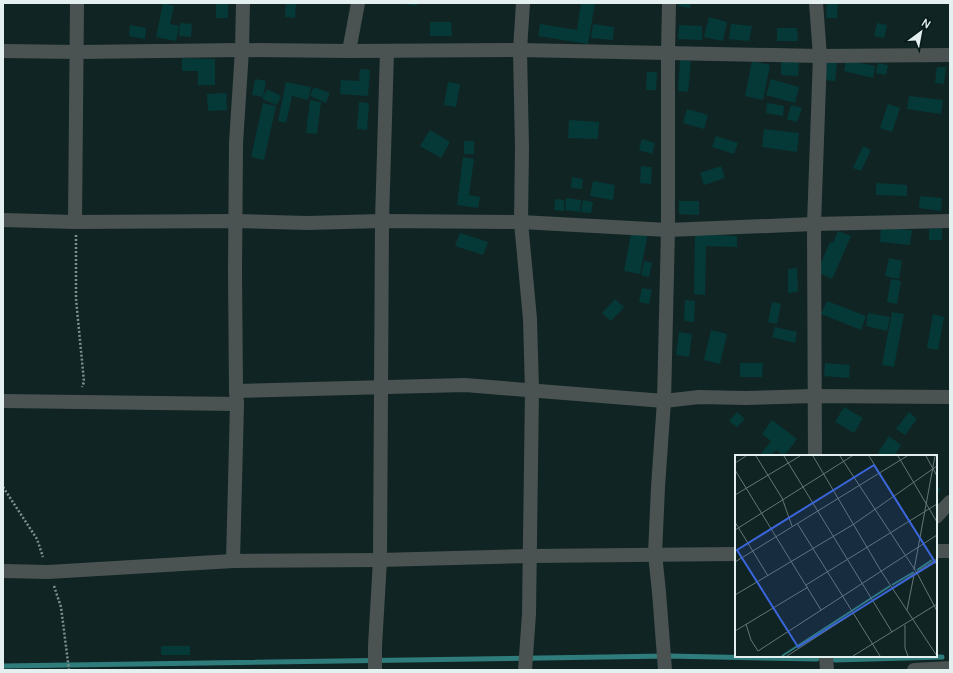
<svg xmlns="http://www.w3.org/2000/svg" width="953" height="673" font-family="Manrope,sans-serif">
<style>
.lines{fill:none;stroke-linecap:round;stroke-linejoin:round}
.stream{stroke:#2e7d7c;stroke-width:5}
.building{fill:#053938}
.path{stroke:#808f8f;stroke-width:2.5;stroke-dasharray:2 2;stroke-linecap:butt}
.street{stroke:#4a5352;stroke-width:14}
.inset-river{fill:none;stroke:#2e7d7c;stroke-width:2}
.inset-road{fill:none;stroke:#657675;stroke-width:1}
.view{fill:#3b66db;fill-opacity:0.15;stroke:#3b66db;stroke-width:2}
.inset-edge{fill:none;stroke:#e4f0ef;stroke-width:2}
</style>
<rect width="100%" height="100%" fill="#112424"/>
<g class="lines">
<g class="stream">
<polyline points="835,660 942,657"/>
<polyline points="3,666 668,656 817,659"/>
</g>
</g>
<g class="building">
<polygon points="163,3 174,6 170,24 179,26 176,41 156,37"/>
<rect x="216" y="3" width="12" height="15"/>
<polygon points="286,3 296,3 295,18 285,17"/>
<polygon points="403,3 417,3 417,6 403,4"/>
<polygon points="581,3 595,3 588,44 538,36 540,24 577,30"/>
<polygon points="679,3 691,3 690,8 678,6"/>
<polygon points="827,3 838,3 837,18 826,18"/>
<polygon points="709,17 727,22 723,41 704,37"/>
<polygon points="430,22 451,22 452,36 430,36"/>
<polygon points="180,23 192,24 191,37 179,36"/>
<polygon points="877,23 887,25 884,38 874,36"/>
<polygon points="593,24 614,27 613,40 591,38"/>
<polygon points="731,24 752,26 749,41 729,39"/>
<polygon points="130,25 146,28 145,39 129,36"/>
<polygon points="679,25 702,26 702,40 678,39"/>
<polygon points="777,28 797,28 798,41 777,41"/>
<polygon points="182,58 215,59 215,85 198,85 198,71 182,71"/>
<polygon points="680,60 691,61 688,92 678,91"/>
<polygon points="781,60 799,61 798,76 781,75"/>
<polygon points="846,60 875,66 873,78 844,71"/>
<polygon points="752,61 770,65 763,100 745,96"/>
<polygon points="827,62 837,63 835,81 825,80"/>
<polygon points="878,63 888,65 886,75 876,73"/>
<polygon points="937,67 946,67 944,84 935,83"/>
<polygon points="360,69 370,70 368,96 340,94 341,80 359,81"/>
<polygon points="647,72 657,72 656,90 646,90"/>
<polygon points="255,79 266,81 263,97 252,95"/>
<polygon points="771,79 799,87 795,103 766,95"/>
<polygon points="286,82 311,87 308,100 292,96 286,123 278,121"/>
<polygon points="448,82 460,84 456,107 444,105"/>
<polygon points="314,87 330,93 326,103 310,96"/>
<polygon points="267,89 281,96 277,105 262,99"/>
<polygon points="226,93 227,110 208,111 207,94"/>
<polygon points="909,96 943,100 941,114 907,109"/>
<polygon points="310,100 321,102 317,134 306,133"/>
<polygon points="359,102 369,103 367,130 357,129"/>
<polygon points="263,103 276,106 264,160 251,157"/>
<polygon points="767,103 784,106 783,116 766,113"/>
<polygon points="888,104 900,108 892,132 880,128"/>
<polygon points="791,105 802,108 797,122 787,119"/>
<polygon points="687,109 708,115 704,129 683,123"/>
<polygon points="569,120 599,122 598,139 568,138"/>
<polygon points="764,129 799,133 797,152 762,147"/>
<polygon points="430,130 450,142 441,158 420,146"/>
<polygon points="716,136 738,143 734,154 712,147"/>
<polygon points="642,139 655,143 652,154 639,150"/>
<rect x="464" y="141" width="10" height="13"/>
<polygon points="863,146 871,150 861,171 853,168"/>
<polygon points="463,157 474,159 469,195 480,197 478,208 457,205"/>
<polygon points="641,166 652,167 651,184 640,183"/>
<polygon points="721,166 725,178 704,185 700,173"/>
<polygon points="572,177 583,179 582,189 571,188"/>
<polygon points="593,181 615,185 613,200 590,196"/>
<polygon points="876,183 907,185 907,196 876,195"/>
<polygon points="920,196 942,198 941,211 919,208"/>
<polygon points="566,198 581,200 580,212 565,210"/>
<polygon points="555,199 564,200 564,211 554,210"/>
<polygon points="583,200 593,202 591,213 581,212"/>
<polygon points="679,201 699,201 699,215 679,214"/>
<polygon points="881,227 912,230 910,245 880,242"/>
<polygon points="942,228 942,240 929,240 929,229"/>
<polygon points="632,229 648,233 640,274 624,271"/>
<polygon points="838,231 851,236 832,279 817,272 830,242 833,243"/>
<polygon points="460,233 488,242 483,255 455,246"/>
<polygon points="695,234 737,236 737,247 706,246 705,295 694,294"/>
<polygon points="889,258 902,261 899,279 885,276"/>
<polygon points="644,261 652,263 649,277 641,275"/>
<polygon points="797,268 798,292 788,293 788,269"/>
<polygon points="891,279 901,281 897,304 887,302"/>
<polygon points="642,288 652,290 649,304 639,302"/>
<polygon points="615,299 624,307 611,321 602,313"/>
<polygon points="685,300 695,301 694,322 684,321"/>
<polygon points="827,301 866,316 861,330 821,314"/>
<polygon points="772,302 781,304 777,324 768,322"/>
<polygon points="892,312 904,314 894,367 882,365"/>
<polygon points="868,313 890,317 887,331 866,326"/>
<polygon points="933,314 944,317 938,350 927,348"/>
<polygon points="775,327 797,332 795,343 772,337"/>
<polygon points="711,330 727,334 720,364 704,360"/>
<polygon points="679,332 692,334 689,357 676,355"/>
<polygon points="740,363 763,363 762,377 740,377"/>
<polygon points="825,363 850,365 849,378 824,376"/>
<polygon points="844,407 863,418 854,433 835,422"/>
<polygon points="737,412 745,419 737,427 729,421"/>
<polygon points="909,412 917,419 905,435 896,429"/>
<polygon points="772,420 797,439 784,456 776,450 771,456 759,456 771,441 762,434"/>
<polygon points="889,436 901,445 894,456 876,456"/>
<polygon points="936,486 941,489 936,496"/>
<rect x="161" y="646" width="29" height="9"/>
</g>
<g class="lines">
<g class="path">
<polyline points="76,235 76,299 84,382 82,387"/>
<polyline points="3,487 37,539 43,557"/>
<polyline points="54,586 61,607 69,670"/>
</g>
<g class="street">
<polyline points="523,3 520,50 522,148 521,222 530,319 532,390 529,614 525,670"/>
<polyline points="3,51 77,52 242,50 349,51 520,50 820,56 950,55"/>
<polyline points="349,51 358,3"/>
<polyline points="3,220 75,222 235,221 307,223 382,221 521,222 668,230 814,224 950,221"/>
<polyline points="75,222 77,3"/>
<polyline points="236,391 465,385 664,401 699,397 746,398 814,396 950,397"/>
<polyline points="3,401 237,404"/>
<polyline points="815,456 814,224 820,56 816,3"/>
<polyline points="936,517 950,502"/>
<polyline points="936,551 950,551"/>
<polyline points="233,561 237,404 236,391 235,271 236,143 242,50 243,3"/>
<polyline points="3,571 48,572 233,561 380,560 531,556 736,554"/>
<polyline points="826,656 827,670"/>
<polyline points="375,670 375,646 380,560 382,221 387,51"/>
<polyline points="665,670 659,592 655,554 658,487 664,401 668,230 668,53 669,3"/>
<polyline points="914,670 950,668"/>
</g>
</g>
<g transform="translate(735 455)">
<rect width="202" height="202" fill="#112424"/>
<path class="inset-river" d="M182 115 197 105M157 130 179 117M47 201 155 131"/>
<path class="inset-road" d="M21 1 47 43 57 71M49 1 157 177M78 1 146 116 202 201M105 1 182 118 202 156M134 1 202 110M163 1 202 67M191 1 202 21M0 8 11 1M0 15 86 155M0 40 65 1M0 67 33 121M62 68 145 201M0 75 117 1M0 107 172 1M179 115 200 1M71 130 202 49M0 140 119 69 202 11M172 155 179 120M11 169 16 185 23 196 202 80M170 170V193L173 201M0 176 73 132M52 201 202 104M118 201 202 149"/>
<path class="view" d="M139 10 200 107 63 192 2 95Z"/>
<rect width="202" height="202" class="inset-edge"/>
</g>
<rect width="953" height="673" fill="none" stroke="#e4f0ef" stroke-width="8"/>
<g transform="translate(921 32) rotate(32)" stroke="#081b1a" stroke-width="3" paint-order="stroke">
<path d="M0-3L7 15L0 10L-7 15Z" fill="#e4f0ef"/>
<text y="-6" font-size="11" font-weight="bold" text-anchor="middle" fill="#e4f0ef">N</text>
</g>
</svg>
